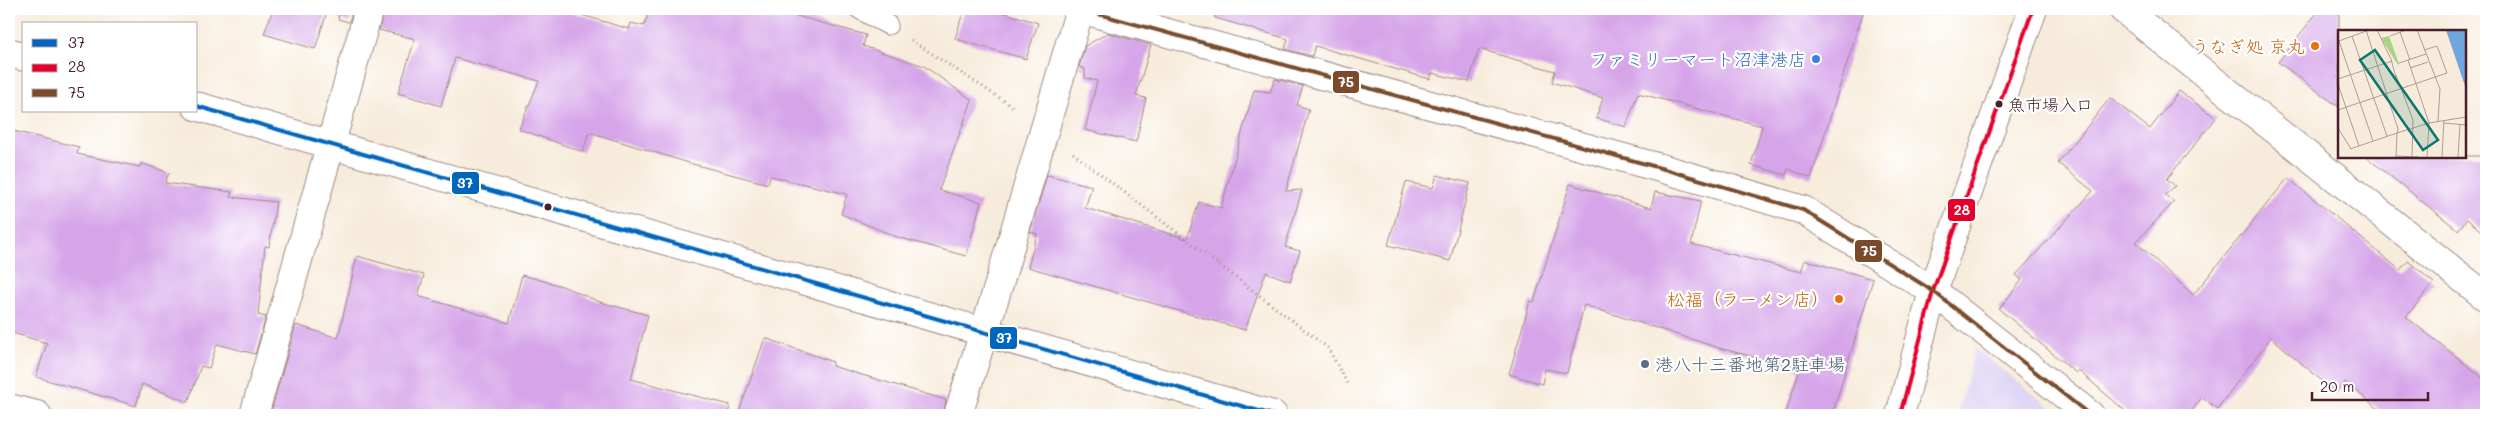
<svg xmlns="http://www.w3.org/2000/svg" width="2495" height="424" font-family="Mali,'Klee One',sans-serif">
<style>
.built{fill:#dfd5f5}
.building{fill:#d6a5e9}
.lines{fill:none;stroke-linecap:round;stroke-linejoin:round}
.service-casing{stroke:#a08683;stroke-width:21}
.minor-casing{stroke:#a08683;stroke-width:30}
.tertiary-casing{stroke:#a08683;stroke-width:30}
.secondary-casing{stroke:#a08683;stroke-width:30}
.path{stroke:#a08683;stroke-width:3;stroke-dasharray:1 4;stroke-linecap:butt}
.service{stroke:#fff;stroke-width:19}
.minor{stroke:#fff;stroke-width:28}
.tertiary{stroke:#fff;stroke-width:28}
.secondary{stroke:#fff;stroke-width:28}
.bus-1-casing{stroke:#fff;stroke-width:8}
.bus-2-casing{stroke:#fff;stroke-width:8}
.bus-3-casing{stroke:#fff;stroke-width:8}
.bus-1{stroke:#0065bd;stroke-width:4}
.bus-2{stroke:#e4002b;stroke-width:4}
.bus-3{stroke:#7a4b2a;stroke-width:4}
.food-dot{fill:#e8710a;stroke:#fff;stroke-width:2}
.shop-dot{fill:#3f7fe0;stroke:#fff;stroke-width:2}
.bus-dot{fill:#4a1f2b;stroke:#fff;stroke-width:2}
.service-dot{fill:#5c6f8a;stroke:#fff;stroke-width:2}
.labels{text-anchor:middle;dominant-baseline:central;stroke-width:4.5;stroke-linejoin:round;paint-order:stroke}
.bus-label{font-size:17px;fill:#4a1f2b;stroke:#fff;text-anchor:start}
.food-label{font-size:18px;fill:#c56008;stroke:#fff;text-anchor:end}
.shop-label{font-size:18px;fill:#366cbe;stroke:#fff;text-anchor:end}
.service-label{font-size:18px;fill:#4e5e75;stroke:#fff;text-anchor:start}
.inset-road{fill:none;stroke:#b29a95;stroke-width:1}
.view{fill:#0f766e;fill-opacity:0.15;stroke:#0f766e;stroke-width:2.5}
.inset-edge{fill:none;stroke:#4a1f2b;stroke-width:2.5}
.line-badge{stroke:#fff;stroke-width:2}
.badge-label{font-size:14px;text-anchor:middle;font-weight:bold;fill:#fff}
</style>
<rect width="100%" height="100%" fill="#fff"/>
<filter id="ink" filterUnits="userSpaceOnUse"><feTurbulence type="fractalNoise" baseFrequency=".02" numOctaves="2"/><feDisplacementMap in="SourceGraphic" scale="10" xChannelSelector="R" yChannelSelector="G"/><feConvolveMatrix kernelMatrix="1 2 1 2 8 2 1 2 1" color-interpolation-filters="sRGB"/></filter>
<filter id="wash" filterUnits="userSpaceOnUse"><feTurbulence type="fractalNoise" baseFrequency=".0096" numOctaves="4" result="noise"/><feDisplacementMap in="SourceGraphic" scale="20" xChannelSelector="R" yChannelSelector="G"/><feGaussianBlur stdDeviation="1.12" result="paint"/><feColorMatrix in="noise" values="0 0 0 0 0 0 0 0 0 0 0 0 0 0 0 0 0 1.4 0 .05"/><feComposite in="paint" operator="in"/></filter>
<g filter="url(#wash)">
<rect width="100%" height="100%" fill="#f7ecdb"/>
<polygon class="built" points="1975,348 2060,415 1957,415"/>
<g id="blocks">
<g class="building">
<polygon points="273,9 328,9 315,49 264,34"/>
<polygon points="340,9 353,9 349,22 338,19"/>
<polygon points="384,9 561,9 629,29 631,23 644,26 650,9 771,9 866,35 863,46 924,66 972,100 939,190 981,202 966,256 897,237 841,214 847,194 770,176 768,184 689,163 589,132 583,152 519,129 539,81 455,58 441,106 398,93 415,39 379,30"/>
<polygon points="964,9 993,9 1038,23 1026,59 955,39"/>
<polygon points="1149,9 1162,9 1160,15 1145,11"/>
<polygon points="1216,9 1864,9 1811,178 1788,169 1786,175 1751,165 1762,126 1638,93 1626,127 1596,118 1603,98 1552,82 1555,71 1479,49 1469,82 1432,73 1430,79 1315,46 1312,56 1285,49 1288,39 1215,18"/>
<polygon points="2320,9 2339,9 2339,107 2278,62"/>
<polygon points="1108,33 1151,45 1136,96 1146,98 1136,142 1085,130 1097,81 1085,78 1085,69 1079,67 1085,46"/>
<polygon points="1275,79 1303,86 1297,105 1309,109 1286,191 1302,190 1285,247 1300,251 1290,281 1266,272 1245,330 1028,267 1037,234 1030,232 1047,175 1092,186 1085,208 1187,239 1199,202 1221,208 1254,90 1270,92"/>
<polygon points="2179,91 2216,118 2167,179 2175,186 2165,195 2174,202 2136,242 2193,295 2288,178 2400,270 2408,261 2434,283 2406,317 2486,380 2486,415 2386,415 2345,382 2336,393 2271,337 2217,409 2202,397 2189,415 2130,415 2078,370 2076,373 1999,309 2022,280 2016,275 2093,191 2058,163 2110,98 2150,129"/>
<polygon points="9,130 79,147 77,154 140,167 141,163 169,173 165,183 232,192 230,197 276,202 269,247 265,246 258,315 266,317 255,354 217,344 209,368 201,366 188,402 142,384 136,406 36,377 47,343 9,332"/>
<polygon points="2365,156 2486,156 2486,235 2467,219 2458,230"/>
<polygon points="1437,175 1470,183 1450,261 1388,245 1406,182 1433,188"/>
<polygon points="1570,184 1651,208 1655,192 1701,201 1691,244 1801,272 1805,260 1873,279 1832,415 1785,415 1800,369 1719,348 1584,305 1567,373 1545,369 1542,384 1509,374 1530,301 1534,302"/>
<polygon points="357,256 424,275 418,296 509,323 522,275 562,286 600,302 648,315 631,379 730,405 729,415 270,415 296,325 338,338"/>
<polygon points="765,338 833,362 832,366 946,400 943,415 738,415"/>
</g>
</g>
</g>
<g filter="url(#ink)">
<use href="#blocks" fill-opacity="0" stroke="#a08683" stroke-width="1"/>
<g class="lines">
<g class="service-casing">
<polyline id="service" points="859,9 888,25"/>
</g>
<g class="minor-casing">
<g id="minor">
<polyline points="1080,9 1664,169 1803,210 1933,291 2090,415"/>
<polyline points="2123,9 2486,297"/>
<polyline points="9,408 37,415"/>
<polyline points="254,415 369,9"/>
<polyline points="958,415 999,284 1080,9"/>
</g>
</g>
<g class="tertiary-casing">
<polyline id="tertiary" points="1900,415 1933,291 2033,9"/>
</g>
<g class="secondary-casing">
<g id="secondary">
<polyline points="9,52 24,57"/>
<polyline points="196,106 1273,415"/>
</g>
</g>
<g class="path">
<polyline points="911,40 1015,108"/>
<polyline points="1073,153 1328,348 1347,383"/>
</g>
<use href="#service" class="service"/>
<use href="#minor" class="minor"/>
<use href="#tertiary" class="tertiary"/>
<use href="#secondary" class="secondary"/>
<g class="bus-1-casing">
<polyline id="bus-1" points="196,106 1273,415"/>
</g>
<g class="bus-2-casing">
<polyline id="bus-2" points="1900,415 1933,291 2033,9"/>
</g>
<g class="bus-3-casing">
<polyline id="bus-3" points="1080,9 1664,169 1803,210 1933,291 2090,415"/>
</g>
<use href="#bus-1" class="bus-1"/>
<use href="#bus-2" class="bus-2"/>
<use href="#bus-3" class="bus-3"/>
</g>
</g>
<g class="food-dot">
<circle cx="2315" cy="46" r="5"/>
<circle cx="1839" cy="299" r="5"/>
</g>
<circle class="shop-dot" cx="1816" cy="59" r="5"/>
<g class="bus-dot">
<circle cx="1999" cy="104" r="4.5"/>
<circle cx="548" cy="207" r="4.5"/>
</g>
<circle class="service-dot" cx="1645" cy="364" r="5"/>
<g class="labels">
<g class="bus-label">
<text x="2008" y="104">魚市場入口</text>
</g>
<g class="food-label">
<text x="2305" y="46">うなぎ処 京丸</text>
<text x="1829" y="299">松福（ラーメン店）</text>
</g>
<g class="shop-label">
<text x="1806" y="59">ファミリーマート沼津港店</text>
</g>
<g class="service-label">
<text x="1655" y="364">港八十三番地第2駐車場</text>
</g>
</g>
<g transform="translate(2338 30)">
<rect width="128" height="128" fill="#f7ecdb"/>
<path d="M51 6 61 34 60 35 43 8Z" fill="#a6d482"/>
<path d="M108 0H127V62V56Z" fill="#6fa6dd"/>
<path class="inset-road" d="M39 0 53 29 59 52M79 0 102 59 100 91M62 2 72 30M14 6 49 106M52 6 68 0M1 11 35 111M1 11 31 0M70 30 91 93 89 127M61 33 88 24M72 38 90 32M58 45 75 90 74 127M0 49 54 31M0 54 21 116M0 80 109 43 99 16 86 20M106 93 128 95M0 98 13 119M12 119 59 103 60 99 28 0M58 126 81 127M58 127 59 103 91 93 128 87M104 127 106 90M120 127 122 94"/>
<path class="view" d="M37 20 100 110 85 120 22 30Z"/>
<rect width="128" height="128" class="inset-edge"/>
</g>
<g class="line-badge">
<rect x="1332" y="70" width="28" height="24" rx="5" fill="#7a4b2a"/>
<rect x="451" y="171" width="29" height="24" rx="5" fill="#0065bd"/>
<rect x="1947" y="198" width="29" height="24" rx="5" fill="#e4002b"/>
<rect x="1854" y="239" width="29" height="24" rx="5" fill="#7a4b2a"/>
<rect x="989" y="326" width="29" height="24" rx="5" fill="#0065bd"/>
</g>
<g class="badge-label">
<text x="1346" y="87">75</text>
<text x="465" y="188">37</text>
<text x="1962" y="215">28</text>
<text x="1869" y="256">75</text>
<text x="1004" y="343">37</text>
</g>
<rect width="2495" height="424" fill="none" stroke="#fff" stroke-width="30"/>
<rect x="22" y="22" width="175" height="90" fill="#ffffff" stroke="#b7a5aa"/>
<rect x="32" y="39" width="25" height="8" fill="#0065bd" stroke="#b7a5aa"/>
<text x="68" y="48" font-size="15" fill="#4a1f2b">37</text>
<rect x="32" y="64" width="25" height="8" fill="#e4002b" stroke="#b7a5aa"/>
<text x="68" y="72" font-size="15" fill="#4a1f2b">28</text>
<rect x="32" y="89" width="25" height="8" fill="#7a4b2a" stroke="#b7a5aa"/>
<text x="68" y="98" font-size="15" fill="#4a1f2b">75</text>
<path d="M2312 392v8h116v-8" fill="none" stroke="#4a1f2b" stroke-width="2.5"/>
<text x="2320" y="392" font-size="15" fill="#4a1f2b" stroke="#ffffff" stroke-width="4" paint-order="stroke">20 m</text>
</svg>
